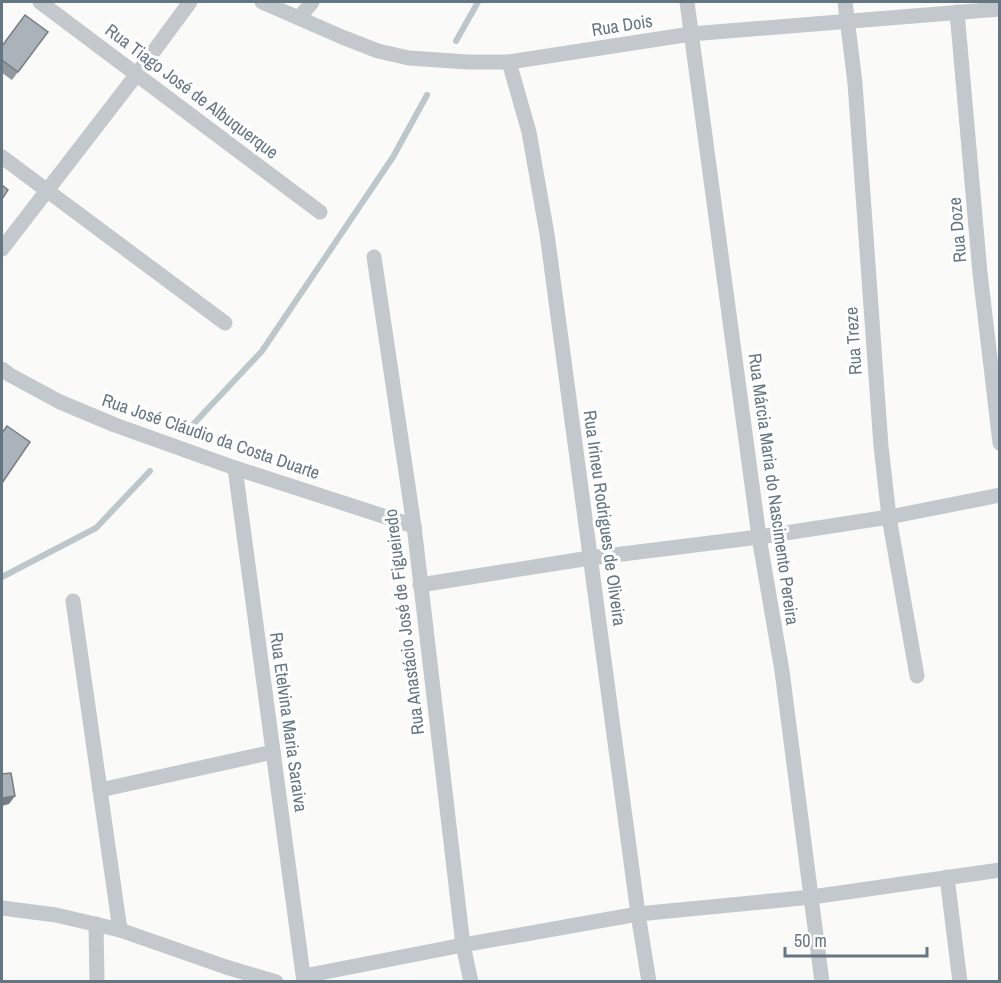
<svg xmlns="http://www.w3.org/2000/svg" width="1001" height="983" font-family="'Archivo Narrow',sans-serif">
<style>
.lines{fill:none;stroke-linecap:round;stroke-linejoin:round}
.stream{stroke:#bbc7cb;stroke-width:6}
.minor{stroke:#c3c8cc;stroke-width:15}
.wall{fill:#929a9f}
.shaded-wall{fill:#777d82}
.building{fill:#aab3b9;stroke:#777d82;stroke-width:1.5}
.labels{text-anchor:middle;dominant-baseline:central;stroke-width:6;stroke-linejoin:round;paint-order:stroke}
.street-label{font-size:18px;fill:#657683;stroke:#fff}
</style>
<rect width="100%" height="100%" fill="#fafaf8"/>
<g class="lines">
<g class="stream">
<polyline points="456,41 478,2"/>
<polyline points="186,432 262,351 393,157 427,95"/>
<polyline points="2,577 96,528 150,471"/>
</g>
<g class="minor">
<polyline points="40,2 320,212"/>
<polyline points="262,2 342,37 378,51 409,58 468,62 509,62 691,34 1000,9"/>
<polyline points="687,2 759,537 782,671 822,982"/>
<polyline points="845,2 855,83 881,446 889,517 917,676"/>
<polyline points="957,12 980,273 1000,443"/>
<polyline points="299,18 312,2"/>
<polyline points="509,62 529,132 547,234 638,914 649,982"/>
<polyline points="2,157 225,323"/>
<polyline points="2,249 137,74 190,2"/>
<polyline points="374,257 414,526 463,945 471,982"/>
<polyline points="2,369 10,375 60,402 115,425 235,468 414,526"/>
<polyline points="235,468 304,982"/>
<polyline points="420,585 590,558 759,537 889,517 1000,495"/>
<polyline points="73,601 120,930"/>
<polyline points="100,790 273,752"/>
<polyline points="947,877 960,982"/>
<polyline points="2,908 56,915 120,930 226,967 276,982"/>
<polyline points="96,924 97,982"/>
<polyline points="304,976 463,945 638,914 812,897 1000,870"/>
</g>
</g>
<polygon class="wall" points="48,32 12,80 2,73 2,46"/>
<polygon class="shaded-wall" points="15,796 9,804 2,806 2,798"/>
<g class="building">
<polygon points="25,15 48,32 18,72 2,60 2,46"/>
<polygon points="2,185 8,190 2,199"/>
<polygon points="7,426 30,442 2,483 2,433"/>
<polygon points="11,773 15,796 2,798 2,774"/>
</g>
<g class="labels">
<g class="street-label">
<text transform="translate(622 25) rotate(-9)">Rua Dois</text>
<text transform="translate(192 91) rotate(37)">Rua Tiago José de Albuquerque</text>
<text transform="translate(957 230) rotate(-95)">Rua Doze</text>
<text transform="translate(853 341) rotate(-94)">Rua Treze</text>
<text transform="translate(211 436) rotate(19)">Rua José Cláudio da Costa Duarte</text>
<text transform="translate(774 489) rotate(82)">Rua Márcia Maria do Nascimento Pereira</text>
<text transform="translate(605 518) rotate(82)">Rua Irineu Rodrigues de Oliveira</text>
<text transform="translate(404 622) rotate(-97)">Rua Anastácio José de Figueiredo</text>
<text transform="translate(289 722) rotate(82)">Rua Etelvina Maria Saraiva</text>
</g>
</g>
<rect width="1001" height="983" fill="none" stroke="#657683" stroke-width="6"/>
<path d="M785 947v9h142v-9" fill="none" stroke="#657683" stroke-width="3"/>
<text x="794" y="947" font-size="18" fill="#657683" stroke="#ffffff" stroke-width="4.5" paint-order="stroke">50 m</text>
</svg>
